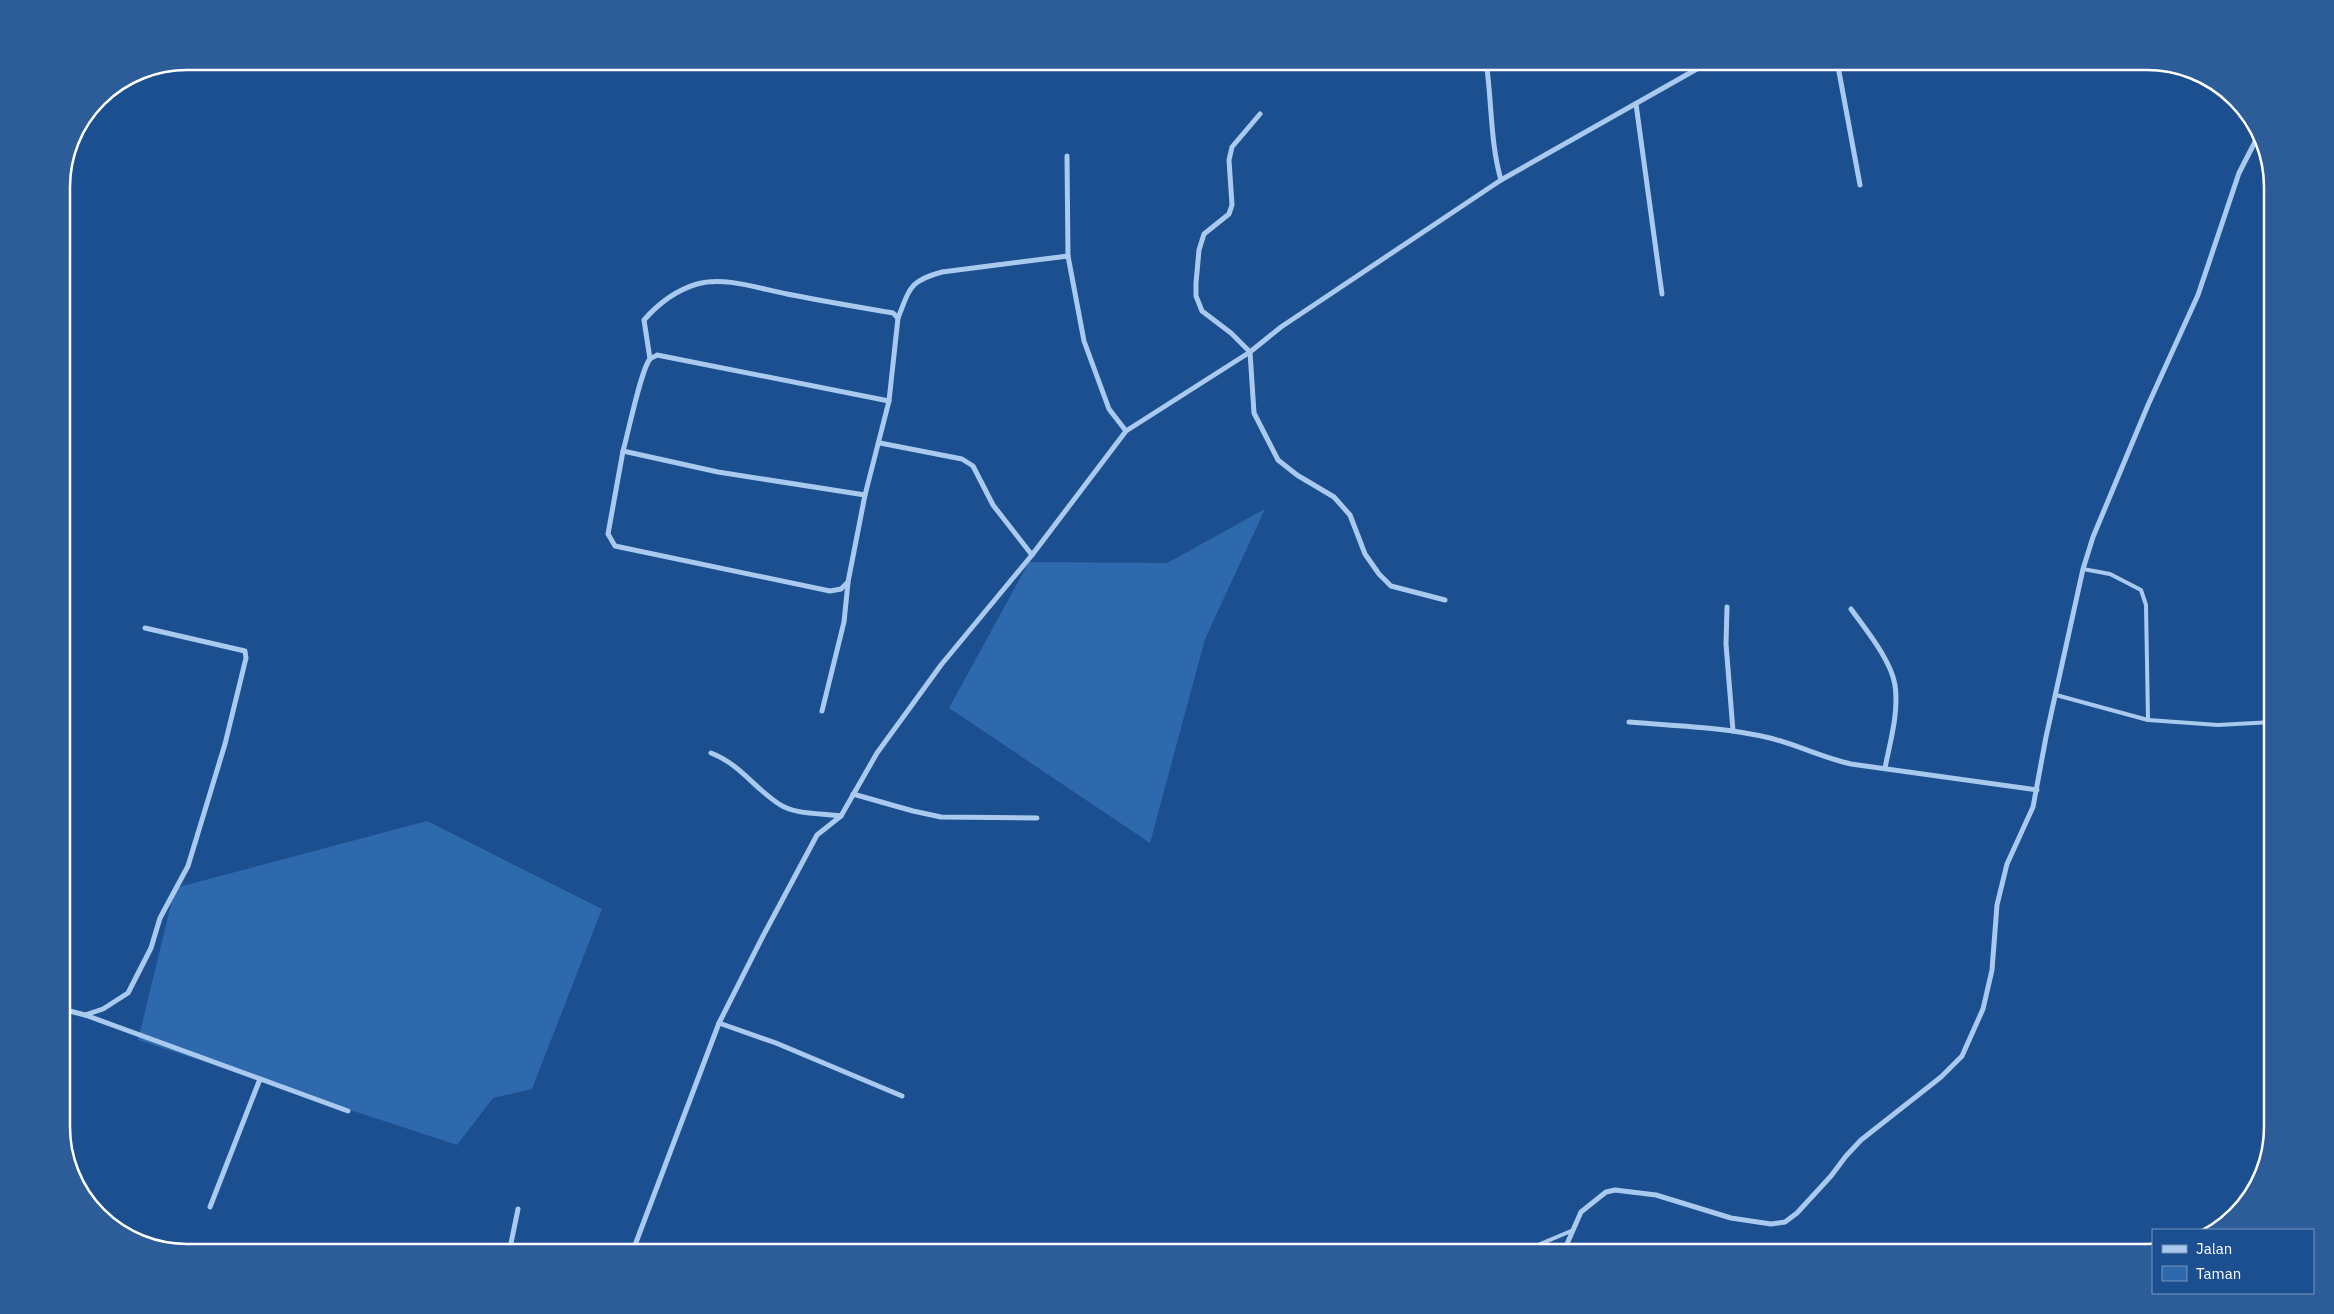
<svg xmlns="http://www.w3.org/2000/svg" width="2334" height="1314" font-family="'IBM Plex Sans',sans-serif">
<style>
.green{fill:#2e69ad}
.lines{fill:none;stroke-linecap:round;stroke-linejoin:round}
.service{stroke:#a9c9ee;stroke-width:4}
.minor{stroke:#a9c9ee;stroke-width:5}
.rim{fill:none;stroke:#fff;stroke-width:2.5}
</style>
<rect width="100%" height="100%" fill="#1b4f8f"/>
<g class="green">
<polygon points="1265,509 1205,639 1150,843 949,708 1029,562 1167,563"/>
<polygon points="427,821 602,909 532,1089 493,1098 457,1145 138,1040 175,888"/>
</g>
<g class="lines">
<g class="service">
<polyline points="2083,569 2110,574 2141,590 2146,605 2148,720"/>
<polyline points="2056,695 2148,720 2218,725 2273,722"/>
<polyline points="62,908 64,881"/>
<polyline points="1519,1253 1571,1231"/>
</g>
<g class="minor">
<path d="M1486 61C1492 101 1490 142 1501 180"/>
<polyline points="1837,61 1860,185"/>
<polyline points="1636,104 1662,294"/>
<polyline points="1260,114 1232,147 1229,160 1232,205 1229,214 1204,234 1199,250 1196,283 1196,296 1202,311 1231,333 1250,352 1254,413 1278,460 1297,475 1334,497 1350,515 1365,554 1379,574 1391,586 1445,600"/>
<polyline points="1067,156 1068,256"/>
<path d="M898 318C910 288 909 281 942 272L1068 256 1084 341 1109 409 1126 431"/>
<polyline points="880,443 962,459 973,466 993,505 1032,555"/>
<path d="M623 451 608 534 615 546 830 591 841 589 848 582 865 495 889 401 898 318 893 313C858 307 822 301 787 294 760 289 725 276 697 284 677 290 658 304 644 320L650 359"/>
<path d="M865 495 718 472 623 451C628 434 641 369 650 359 652 357 655 357 657 355L889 401"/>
<polyline points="1727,607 1726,644 1733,731"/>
<path d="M1851 609C1866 630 1891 660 1895 685 1899 713 1890 742 1885 768"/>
<polyline points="822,711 844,622 848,583"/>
<path d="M1629 722C1676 726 1724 727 1770 738 1798 745 1823 758 1851 764L2037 790"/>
<path d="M711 753C740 764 754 788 779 804 795 815 822 813 841 816"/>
<polyline points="853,794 913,811 941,817 1037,818"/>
<polyline points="62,1009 85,1015 103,1009 128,993 151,948 160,918 188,866 225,744 246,658 245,651 145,628"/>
<polyline points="85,1015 348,1111"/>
<polyline points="719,1023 776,1043 902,1096"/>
<polyline points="210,1207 260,1079"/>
<polyline points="509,1253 518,1209"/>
<polyline points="632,1253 719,1023 763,936 817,835 841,816 877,753 941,665 1032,555 1126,431 1250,352 1281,327 1501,180 1711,61"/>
<polyline points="1563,1253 1581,1212 1606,1192 1615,1190 1656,1195 1731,1218 1771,1224 1785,1222 1797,1213 1831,1176 1846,1156 1861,1140 1941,1077 1962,1056 1983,1009 1992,970 1997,905 2007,864 2033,807 2046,737 2083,569 2093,537 2148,405 2198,295 2239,173 2259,134"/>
</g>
</g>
<path d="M0 0H2334V1314H0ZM187 70H2147A117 117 0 0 1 2264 187V1127A117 117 0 0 1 2147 1244H187A117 117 0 0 1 70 1127V187A117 117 0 0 1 187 70Z" fill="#2d5d98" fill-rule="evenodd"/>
<path class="rim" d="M187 70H2147A117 117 0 0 1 2264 187V1127A117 117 0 0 1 2147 1244H187A117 117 0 0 1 70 1127V187A117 117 0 0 1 187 70Z"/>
<rect x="2152" y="1229" width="162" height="65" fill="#1b4f8f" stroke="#7695bc"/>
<rect x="2162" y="1245" width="25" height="8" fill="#a9c9ee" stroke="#7695bc"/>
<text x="2196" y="1254" font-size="15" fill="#ffffff">Jalan</text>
<rect x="2162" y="1266" width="25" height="15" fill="#2e69ad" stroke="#7695bc"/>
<text x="2196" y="1279" font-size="15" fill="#ffffff">Taman</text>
</svg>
